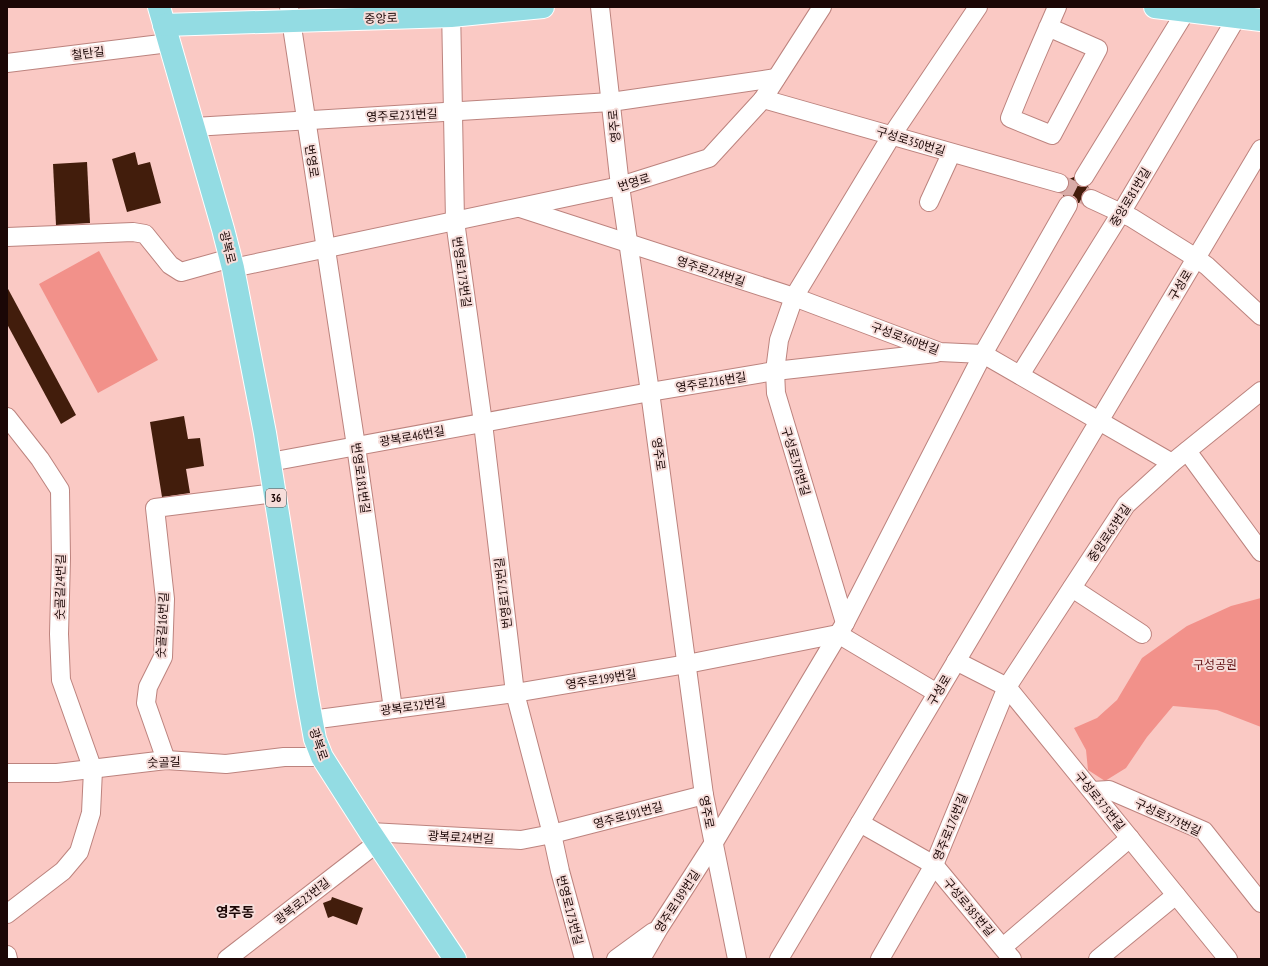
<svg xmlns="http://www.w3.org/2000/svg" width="1268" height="966" font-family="'PT Sans Narrow','Noto Sans KR',sans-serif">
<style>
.green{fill:#f2918a}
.building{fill:#421d0c}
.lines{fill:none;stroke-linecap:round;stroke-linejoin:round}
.minor-tunnel{stroke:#d9aca8;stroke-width:18;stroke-dasharray:18 9;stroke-linecap:butt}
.minor-casing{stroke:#bc837e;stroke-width:20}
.major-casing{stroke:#fff;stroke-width:24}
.minor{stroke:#fff;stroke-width:18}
.major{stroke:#93dce3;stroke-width:22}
.labels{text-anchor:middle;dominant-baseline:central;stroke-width:4;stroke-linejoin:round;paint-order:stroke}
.shield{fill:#f6ddda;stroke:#5d4746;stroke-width:1}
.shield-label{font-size:11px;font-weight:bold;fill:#1b0706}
.street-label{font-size:12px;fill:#1b0706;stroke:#f6ddda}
.park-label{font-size:12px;fill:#631215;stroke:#f6ddda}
.quarter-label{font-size:14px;font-weight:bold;fill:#1b0706;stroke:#f6ddda}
</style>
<rect width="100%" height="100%" fill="#fac9c4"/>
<g class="green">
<polygon points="99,251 158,360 98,393 39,284"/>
<polygon points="1261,598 1261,727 1217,710 1173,706 1147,737 1126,768 1105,781 1088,770 1086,750 1074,728 1097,718 1117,700 1142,658 1187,626 1231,606"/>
</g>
<g class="building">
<polygon points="135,152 138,165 150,162 161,203 127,212 112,159"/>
<polygon points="87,162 90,223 56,225 53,164"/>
<polygon points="1074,177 1075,182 1078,186 1083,187 1088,186 1089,189 1085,191 1082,194 1081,203 1078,203 1077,199 1074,196 1068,195 1063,196 1063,193 1067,190 1069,186 1069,179"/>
<polygon points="7,287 76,415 61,424 7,324"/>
<polygon points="184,416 188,439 200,438 204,466 186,469 190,493 162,497 150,422"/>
<polygon points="332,897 363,908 357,925 333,916 328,918 323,903 331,900"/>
</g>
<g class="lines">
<polyline class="minor-tunnel" points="1059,183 1091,199"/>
<g class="minor-casing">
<g id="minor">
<polyline points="289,7 356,446 393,709"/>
<polyline points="451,7 455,221 483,423 515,693 552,834 560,871 584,959"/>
<polyline points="600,7 620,186 650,392 704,795 737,959"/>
<path d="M1048 27 1098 49 1052 135 1010 118C1025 80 1041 44 1057 7"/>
<polyline points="7,63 169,43"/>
<polyline points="763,99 1059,183"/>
<polyline points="194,127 611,102 776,78"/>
<polyline points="1084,177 1186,11 1184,7"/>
<polyline points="1091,199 1132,218 1196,258 1207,266 1261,316"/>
<polyline points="929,202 951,154"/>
<polyline points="520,208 794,297 940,352 983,354 1172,463"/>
<polyline points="7,237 133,232 145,234 170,265 181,272 231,258"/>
<polyline points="233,268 620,186 709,158 763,99 822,7"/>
<polyline points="1020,375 1121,213 1237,17"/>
<polyline points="7,417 40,459 60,490 61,558 59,634 61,680 93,770 91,813 79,852 63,871 7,914"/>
<polyline points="1187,451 1261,552"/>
<polyline points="270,462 650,392 775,371 936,353"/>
<polyline points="1072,588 1142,634"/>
<polyline points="845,623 776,393 775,371 779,340 794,297 892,135 978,7"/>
<polyline points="956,661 1007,687 1228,959"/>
<polyline points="311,720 515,693 687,664 838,634 937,693"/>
<polyline points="166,760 146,703 148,687 163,657 165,599 155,508 275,493"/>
<polyline points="7,773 57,773 166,760 226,764 284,757 322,757"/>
<polyline points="1092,791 1109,790 1204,831 1261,903"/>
<polyline points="860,823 934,865 1012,959"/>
<polyline points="370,832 521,840 552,834 704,795"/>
<polyline points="1003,947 1130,838"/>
<polyline points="7,955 8,959"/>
<polyline points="227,959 377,843"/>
<polyline points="616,959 653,932"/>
<polyline points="641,959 659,928 713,844 845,623 983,354 1068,205"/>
<polyline points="779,959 1261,149"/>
<polyline points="880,959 934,865 1007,687 1126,505 1172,463 1261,391"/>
<polyline points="1098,959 1176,895"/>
</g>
</g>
<g class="major-casing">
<g id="major">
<polyline points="159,7 223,229 233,268 265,433 307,695 315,739 322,757 370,832 455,959"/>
<polyline points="1155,7 1261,20"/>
<polyline points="164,25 451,16 543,7"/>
</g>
</g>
<use href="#minor" class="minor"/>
<use href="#major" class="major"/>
</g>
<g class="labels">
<rect class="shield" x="266" y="489" width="20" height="18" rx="3"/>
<g class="shield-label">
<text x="276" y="498">36</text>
</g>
<g class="street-label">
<text transform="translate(381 18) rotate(-2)">중앙로</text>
<text transform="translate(88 53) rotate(-7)">철탄길</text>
<text transform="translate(402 115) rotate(-3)">영주로231번길</text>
<text transform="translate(614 126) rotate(-96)">영주로</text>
<text transform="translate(911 141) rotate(17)">구성로350번길</text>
<text transform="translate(312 161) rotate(81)">번영로</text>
<text transform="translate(634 182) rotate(-17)">번영로</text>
<text transform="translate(1130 197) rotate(-59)">중앙로81번길</text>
<text transform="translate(228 247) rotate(76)">광복로</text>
<text transform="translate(711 271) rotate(18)">영주로224번길</text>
<text transform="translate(462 272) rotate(82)">번영로173번길</text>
<text transform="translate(1180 285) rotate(-59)">구성로</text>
<text transform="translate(905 338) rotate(20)">구성로360번길</text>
<text transform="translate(711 382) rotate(-9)">영주로216번길</text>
<text transform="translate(412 436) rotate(-10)">광복로46번길</text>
<text transform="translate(659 454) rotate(82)">영주로</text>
<text transform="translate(796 461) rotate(73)">구성로378번길</text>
<text transform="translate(361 478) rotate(82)">번영로181번길</text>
<text transform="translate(1109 533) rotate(-56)">중앙로63번길</text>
<text transform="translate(60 587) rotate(-89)">숫골길24번길</text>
<text transform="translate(503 593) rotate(-97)">번영로173번길</text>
<text transform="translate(162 625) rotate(-87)">숫골길16번길</text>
<text transform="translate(601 679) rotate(-9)">영주로199번길</text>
<text transform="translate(939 690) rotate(-59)">구성로</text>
<text transform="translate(413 706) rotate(-8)">광복로32번길</text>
<text transform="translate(319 744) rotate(71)">광복로</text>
<text transform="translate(164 762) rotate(-2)">숫골길</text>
<text transform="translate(1100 801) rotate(51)">구성로375번길</text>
<text transform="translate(707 812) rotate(79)">영주로</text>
<text transform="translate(628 815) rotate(-15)">영주로191번길</text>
<text transform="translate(1168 817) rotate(25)">구성로373번길</text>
<text transform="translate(950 827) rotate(-68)">영주로176번길</text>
<text transform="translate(461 837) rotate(3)">광복로24번길</text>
<text transform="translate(302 901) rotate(-38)">광복로23번길</text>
<text transform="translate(677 901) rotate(-57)">영주로189번길</text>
<text transform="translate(969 907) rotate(50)">구성로385번길</text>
<text transform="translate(570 910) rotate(75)">번영로173번길</text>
</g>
<g class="park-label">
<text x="1215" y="664">구성공원</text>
</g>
<g class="quarter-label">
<text x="235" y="912">영주동</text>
</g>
</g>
<rect width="1268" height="966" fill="none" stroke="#1b0706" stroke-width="16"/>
</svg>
